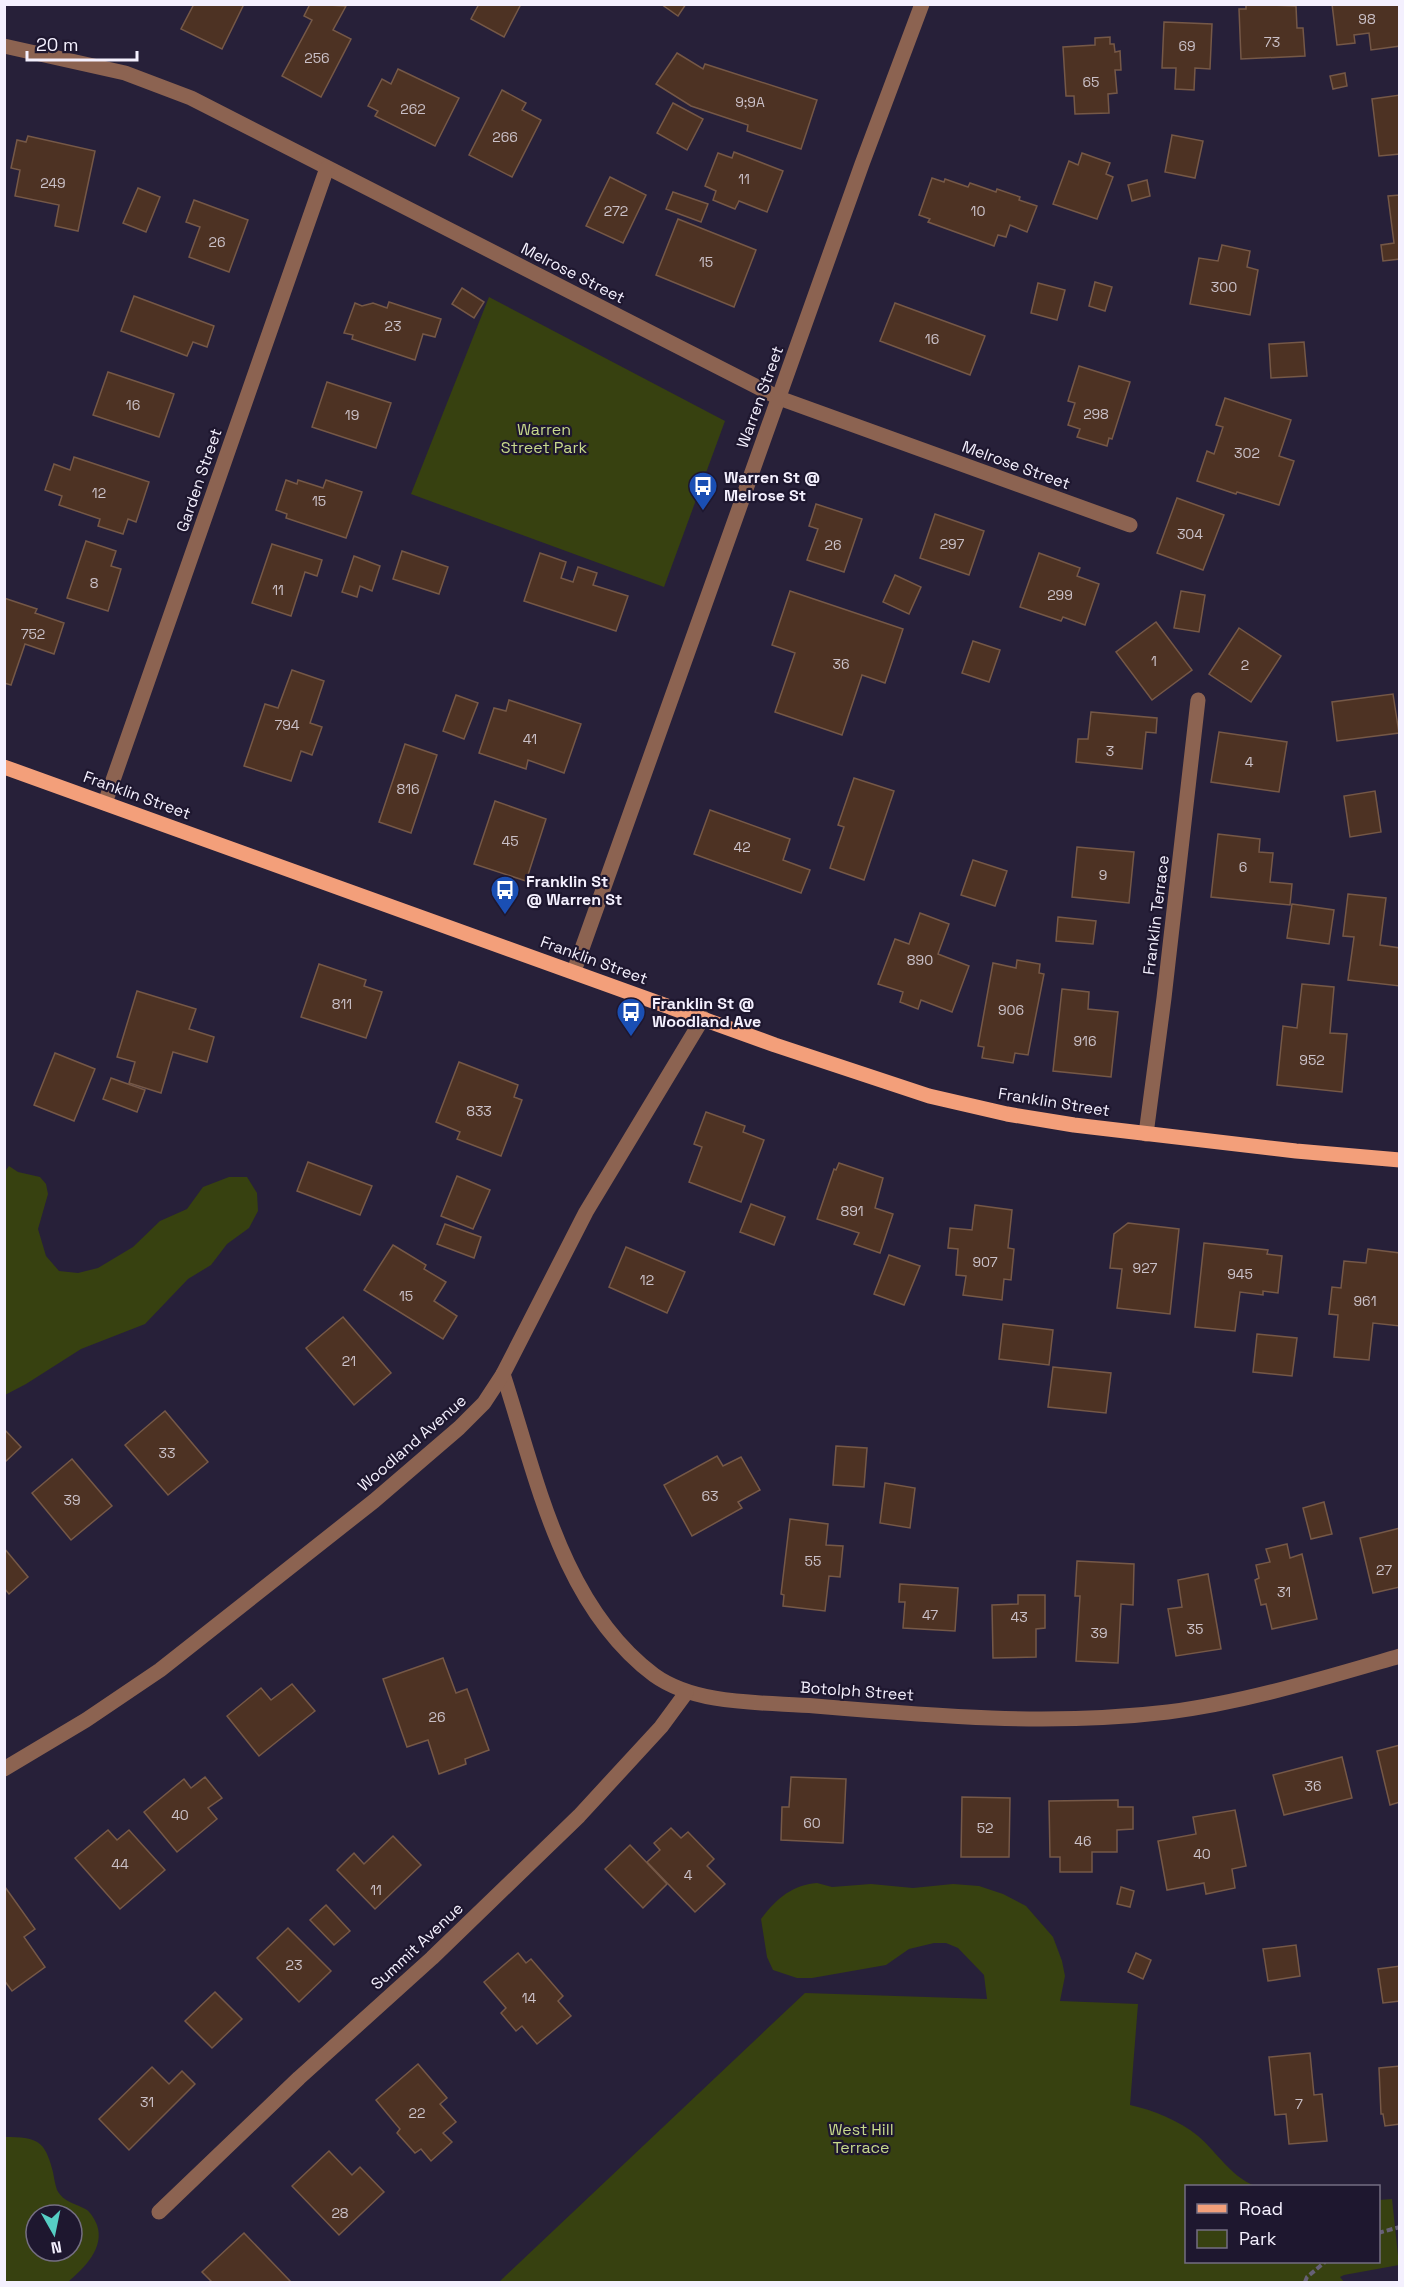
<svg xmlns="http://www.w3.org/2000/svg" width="1404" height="2287" font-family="'Space Grotesk',sans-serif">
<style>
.green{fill:#374110;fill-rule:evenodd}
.building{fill:#4d3223;stroke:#755847;stroke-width:1.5}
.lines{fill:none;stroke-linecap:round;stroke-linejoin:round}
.path{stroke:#666076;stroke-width:4;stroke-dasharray:6 3;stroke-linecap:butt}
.minor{stroke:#8c6351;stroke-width:15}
.primary{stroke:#f39f7a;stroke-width:15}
.labels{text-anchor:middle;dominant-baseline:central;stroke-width:4.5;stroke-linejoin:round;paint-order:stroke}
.number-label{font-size:14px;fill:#cac0c7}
.street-label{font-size:16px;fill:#f4f0fe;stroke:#1e172f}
.park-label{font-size:16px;fill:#c7d98c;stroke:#1e172f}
.poi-label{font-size:16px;font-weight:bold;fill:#f4f0fe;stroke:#1e172f;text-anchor:start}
</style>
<rect width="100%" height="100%" fill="#272039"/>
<g class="green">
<polygon points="489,297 725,421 664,587 411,494"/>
<polygon points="9,1166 18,1172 40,1177 46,1184 48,1194 38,1229 46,1256 59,1271 78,1273 98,1268 133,1247 160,1221 187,1209 203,1187 229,1177 247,1177 257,1193 258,1211 249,1228 227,1244 211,1265 188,1279 145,1324 81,1349 26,1384 5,1395 4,1173"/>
<path d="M817 1883 832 1887 871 1884 913 1888 953 1884 979 1886 1003 1894 1026 1906 1053 1937 1062 1961 1065 1976 1060 2001 1138 2004 1130 2105C1153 2110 1180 2121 1198 2136 1218 2153 1229 2175 1255 2186H1186V2262H1378L1379 2200 1392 2199 1399 2265 1344 2275 1340 2277 1344 2282H499L805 1993 987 1999 984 1975 958 1948 946 1943H934L909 1949 886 1965 812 1978H797L773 1970 767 1957 761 1919C776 1899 792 1885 817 1883Z"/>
<path d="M5 2137C37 2137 45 2140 53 2172 54 2178 55 2184 57 2190 64 2203 76 2203 87 2210 91 2213 95 2220 97 2225 105 2248 84 2268 68 2282H5ZM36 2215H72V2251H36Z"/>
</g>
<g class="building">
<polygon points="194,4 244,4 222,49 181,29"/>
<polygon points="310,4 346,6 333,30 351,39 321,97 282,76 312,20 304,16"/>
<polygon points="479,4 521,4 504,37 471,19"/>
<polygon points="661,4 686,4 678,16"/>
<polygon points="1246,4 1296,6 1297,28 1303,28 1305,56 1241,59 1239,9 1246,9"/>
<polygon points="1332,4 1400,4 1400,46 1371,50 1369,33 1354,35 1355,43 1337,45"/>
<polygon points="1164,22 1212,24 1210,69 1195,68 1194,90 1175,89 1176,68 1162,68"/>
<polygon points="1110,37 1110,44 1114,44 1115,52 1120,51 1121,70 1115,70 1117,93 1108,94 1109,113 1075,114 1074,96 1066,96 1063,47 1095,45 1095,38"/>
<polygon points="677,53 703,69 705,64 817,100 801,149 747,131 748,125 691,106 656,84"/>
<polygon points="398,69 459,98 435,146 375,116 378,111 368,106 382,79 391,84"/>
<polygon points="1345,73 1347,86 1333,89 1330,76"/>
<polygon points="502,90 526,103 522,110 541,120 512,177 469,155"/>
<polygon points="1400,95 1400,154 1379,156 1372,99"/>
<polygon points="673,103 703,119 687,150 657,133"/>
<polygon points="1172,135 1203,141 1195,178 1165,172"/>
<polygon points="28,136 95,151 78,231 55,226 59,205 15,196 20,170 11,168 17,140 26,142"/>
<polygon points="734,152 783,171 767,212 739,201 735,209 713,200 716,191 705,186 718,153 732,158"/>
<polygon points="1082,153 1110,163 1106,174 1113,177 1097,219 1053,204 1069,161 1078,165"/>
<polygon points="610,177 646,195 623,243 586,226"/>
<polygon points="932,178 944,182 945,179 968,187 970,183 996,192 997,189 1020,197 1019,200 1037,206 1027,232 1010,225 1006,237 998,235 994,246 928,222 930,219 919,215"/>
<polygon points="1147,180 1150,196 1132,201 1128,185"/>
<polygon points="138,188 160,197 146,232 123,223"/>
<polygon points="673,192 708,204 701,222 666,209"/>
<polygon points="1400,195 1400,259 1383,261 1381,245 1394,243 1388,196"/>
<polygon points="194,200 248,220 229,272 189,257 200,227 186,222"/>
<polygon points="678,219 756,250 734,307 656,275"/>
<polygon points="1222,245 1250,251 1247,267 1258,270 1250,315 1190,304 1199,258 1218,261"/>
<polygon points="1095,282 1112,287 1105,311 1089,306"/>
<polygon points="1038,283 1065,290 1057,320 1031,313"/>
<polygon points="462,288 484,302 474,318 452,304"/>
<polygon points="134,296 214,326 207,347 193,342 187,356 121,331"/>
<polygon points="389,302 441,319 435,337 423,334 415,360 352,339 353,335 344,333 355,303 362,306 373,303 387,308"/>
<polygon points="895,303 985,336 970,375 880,341"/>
<polygon points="1304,342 1307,376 1271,378 1269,344"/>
<polygon points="1079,366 1130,382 1112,439 1109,438 1107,446 1077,437 1080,429 1068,425 1075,403 1068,401"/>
<polygon points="108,372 174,394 159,437 93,415"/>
<polygon points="327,382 391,403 376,448 312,427"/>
<polygon points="1225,398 1291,420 1279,456 1294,461 1279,505 1237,492 1236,494 1197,481 1207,451 1214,454 1223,427 1216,425"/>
<polygon points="74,457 149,482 136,522 128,519 123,534 98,526 100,519 59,505 62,496 45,490 54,464 70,470"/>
<polygon points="286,480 297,484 298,480 323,488 326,480 362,492 346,538 286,518 287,514 276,510"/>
<polygon points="1177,498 1224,515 1203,570 1157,553"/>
<polygon points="816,504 862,519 844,572 807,560 818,529 809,526"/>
<polygon points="935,514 984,531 969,575 920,558"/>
<polygon points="86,541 116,551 111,566 121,569 108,611 67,598"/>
<polygon points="272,544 322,560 317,576 305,572 291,616 252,603"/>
<polygon points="402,551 448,567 439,594 393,579"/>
<polygon points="540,553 566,562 561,578 573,582 578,567 597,573 593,585 628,596 616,631 524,601"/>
<polygon points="1039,553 1080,568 1077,576 1099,584 1085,625 1063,617 1061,621 1020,607"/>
<polygon points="354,556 380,566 372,591 360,586 357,597 342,592"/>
<polygon points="895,575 921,587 909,614 883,602"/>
<polygon points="790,591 903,629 885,683 862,675 842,735 775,712 795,653 772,645"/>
<polygon points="1181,591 1205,595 1199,632 1174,628"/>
<polygon points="4,598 37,609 35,613 64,623 54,654 25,644 11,685 4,683"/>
<polygon points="1156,622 1192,670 1152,700 1116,652"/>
<polygon points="1239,628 1281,656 1251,702 1209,674"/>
<polygon points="973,641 1000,650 989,682 962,673"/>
<polygon points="292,670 324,681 310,723 322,727 312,755 301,751 291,781 244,766 265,704 278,708"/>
<polygon points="1393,694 1399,733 1337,741 1332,702"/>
<polygon points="456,695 478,703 464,739 443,731"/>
<polygon points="509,700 581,724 564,773 528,760 526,769 479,753 494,708 506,711"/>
<polygon points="1091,712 1157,718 1156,733 1146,732 1142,769 1076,762 1078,739 1088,739"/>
<polygon points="1219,732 1287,742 1279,792 1211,782"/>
<polygon points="405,744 437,755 411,833 379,822"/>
<polygon points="854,778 894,791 864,880 830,868 844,827 838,825"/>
<polygon points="1375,791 1381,832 1350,837 1344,796"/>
<polygon points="495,801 546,819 526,881 474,864"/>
<polygon points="710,810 790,839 783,860 810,870 801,893 694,854"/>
<polygon points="1218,834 1260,839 1259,852 1273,853 1270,882 1292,884 1290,905 1211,897"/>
<polygon points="1077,847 1134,852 1129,903 1072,897"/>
<polygon points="973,860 1007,871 995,906 961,895"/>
<polygon points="1348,894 1386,898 1380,945 1400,948 1400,986 1348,980 1354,937 1343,936"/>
<polygon points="1292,904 1334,910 1329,944 1287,938"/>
<polygon points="920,913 949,924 938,954 969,966 952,1012 921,1000 918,1009 900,1002 903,992 878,984 895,939 909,944"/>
<polygon points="1058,917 1096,921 1093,944 1056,941"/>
<polygon points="1017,960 1040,964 1039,973 1044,974 1028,1055 1015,1053 1013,1063 982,1058 984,1047 978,1046 993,963 1016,968"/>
<polygon points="319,964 366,980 364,986 382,992 366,1038 301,1017"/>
<polygon points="1302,984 1334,987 1330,1033 1347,1034 1342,1092 1277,1085 1283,1026 1297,1028"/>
<polygon points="1062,989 1089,992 1088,1009 1118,1012 1111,1077 1053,1071"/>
<polygon points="137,991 196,1009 189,1029 214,1037 207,1062 173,1052 161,1093 129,1083 135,1062 117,1057"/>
<polygon points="55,1053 95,1069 74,1121 34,1105"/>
<polygon points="459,1062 518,1085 514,1097 522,1100 501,1156 457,1139 460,1132 436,1122"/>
<polygon points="111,1078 145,1090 137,1112 103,1099"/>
<polygon points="706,1112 745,1126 743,1132 764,1140 741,1202 689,1182 702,1147 694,1144"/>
<polygon points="308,1162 372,1186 360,1215 297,1191"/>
<polygon points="839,1163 883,1178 875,1208 893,1214 880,1253 854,1244 859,1233 817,1219 834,1169 836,1170"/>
<polygon points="457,1176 490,1190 473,1229 441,1216"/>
<polygon points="751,1204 785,1217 774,1245 740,1232"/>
<polygon points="975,1205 1012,1210 1008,1248 1014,1249 1011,1280 1004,1279 1002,1300 963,1295 966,1276 956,1275 958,1249 948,1248 950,1228 972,1230"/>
<polygon points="1128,1223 1179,1229 1170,1314 1117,1308 1122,1269 1110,1268 1114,1234"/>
<polygon points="445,1224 481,1237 474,1258 437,1244"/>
<polygon points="1204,1243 1268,1250 1267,1254 1282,1256 1278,1293 1263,1291 1263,1295 1240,1292 1235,1331 1195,1327"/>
<polygon points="393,1245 426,1265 424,1269 446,1282 434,1301 457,1316 443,1339 364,1290"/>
<polygon points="626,1247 685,1272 667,1313 609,1287"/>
<polygon points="1368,1249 1400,1253 1400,1326 1373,1323 1369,1360 1334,1357 1338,1315 1329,1314 1332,1287 1341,1288 1344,1261 1366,1263"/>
<polygon points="889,1255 920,1266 904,1305 874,1294"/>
<polygon points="343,1317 391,1373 354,1405 306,1348"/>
<polygon points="1003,1324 1053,1330 1049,1365 999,1359"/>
<polygon points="1257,1334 1297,1338 1292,1376 1253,1372"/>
<polygon points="1053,1367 1111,1373 1106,1413 1048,1407"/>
<polygon points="165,1411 208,1462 168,1495 125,1445"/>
<polygon points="4,1429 21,1447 5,1462 4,1462"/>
<polygon points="836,1446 867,1448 864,1487 833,1485"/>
<polygon points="717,1456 723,1466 741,1457 760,1490 738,1502 742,1508 692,1536 664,1485"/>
<polygon points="72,1459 112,1506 71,1540 32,1493"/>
<polygon points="885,1483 915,1488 910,1528 880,1523"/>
<polygon points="1324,1502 1332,1534 1311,1539 1303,1508"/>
<polygon points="790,1519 828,1524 826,1545 843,1546 840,1577 829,1576 825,1611 783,1606 784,1595 781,1594"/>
<polygon points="1400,1528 1400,1587 1373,1593 1360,1538"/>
<polygon points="1287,1544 1290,1558 1302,1554 1317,1619 1272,1629 1266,1604 1261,1605 1255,1580 1259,1578 1256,1565 1270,1562 1266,1549"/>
<polygon points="4,1548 28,1577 9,1594 4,1588"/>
<polygon points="1077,1561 1134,1564 1133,1605 1121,1604 1118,1663 1076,1661 1080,1596 1075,1596"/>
<polygon points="1208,1574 1221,1649 1176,1656 1168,1609 1182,1607 1178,1580"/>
<polygon points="900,1584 958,1588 955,1631 903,1628 905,1602 899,1602"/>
<polygon points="1018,1595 1045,1595 1045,1628 1036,1629 1036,1657 993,1658 992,1605 1018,1604"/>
<polygon points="443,1658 456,1693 467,1689 489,1750 465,1759 466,1764 439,1774 428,1740 407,1747 383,1679"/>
<polygon points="292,1684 315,1711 259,1756 227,1716 261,1688 271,1700"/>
<polygon points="1400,1745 1400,1802 1390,1805 1377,1751"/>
<polygon points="1342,1757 1352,1798 1284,1815 1273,1775"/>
<polygon points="205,1777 222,1798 208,1808 217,1819 177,1852 144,1812 184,1779 191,1788"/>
<polygon points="791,1777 846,1779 843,1843 781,1840 782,1807 789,1807"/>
<polygon points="962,1797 1010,1798 1009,1857 961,1857"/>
<polygon points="1118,1800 1118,1807 1133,1807 1133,1829 1117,1830 1117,1852 1092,1852 1092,1872 1060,1872 1060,1857 1050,1857 1049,1801"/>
<polygon points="1235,1810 1246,1866 1232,1869 1235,1888 1206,1894 1204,1883 1167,1890 1158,1841 1196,1834 1193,1817"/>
<polygon points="671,1828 681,1838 688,1832 714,1859 707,1866 725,1884 695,1912 647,1862 660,1850 654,1843"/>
<polygon points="108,1830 117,1840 129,1830 165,1870 120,1909 75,1858"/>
<polygon points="393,1836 421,1865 375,1909 337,1870 354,1853 364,1864"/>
<polygon points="630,1845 667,1884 643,1908 605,1869"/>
<polygon points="5,1887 35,1929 24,1937 45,1967 12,1991 4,1980"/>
<polygon points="1121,1887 1134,1891 1130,1907 1117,1904"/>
<polygon points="326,1905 350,1931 334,1945 310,1920"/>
<polygon points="288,1928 331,1971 299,2002 257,1958"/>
<polygon points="1296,1945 1300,1976 1268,1981 1263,1949"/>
<polygon points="518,1953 526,1963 531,1959 563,1996 558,2001 571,2016 537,2044 522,2026 516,2031 501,2013 506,2008 484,1982"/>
<polygon points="1136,1953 1151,1960 1143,1979 1128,1972"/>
<polygon points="1400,1966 1400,2001 1383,2003 1378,1969"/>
<polygon points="215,1992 242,2019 212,2048 185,2021"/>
<polygon points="1310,2053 1314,2095 1322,2094 1327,2141 1289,2144 1286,2114 1275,2115 1269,2057"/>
<polygon points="418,2064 447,2098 440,2104 456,2122 443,2133 452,2142 431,2161 421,2149 415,2153 397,2133 400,2129 376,2100"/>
<polygon points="1400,2066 1400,2124 1385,2126 1383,2114 1381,2114 1379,2068"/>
<polygon points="152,2067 169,2084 182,2071 195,2084 129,2150 99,2119"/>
<polygon points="329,2151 352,2175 360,2167 384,2192 339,2235 292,2186"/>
<polygon points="244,2233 291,2282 212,2282 202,2272"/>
</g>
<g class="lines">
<g class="path">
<polyline points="1378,2233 1400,2227"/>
<polyline points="1305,2282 1307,2277 1325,2262"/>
</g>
<g class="minor">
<polyline points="4,46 125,73 191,98 779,398 1130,525"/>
<polyline points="105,803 327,168"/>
<polyline points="574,971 862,164 922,4"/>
<polyline points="1146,1134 1164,998 1198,700"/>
<path d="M503 1374C537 1478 561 1605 654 1675 697 1706 764 1702 815 1706 932 1716 1051 1726 1168 1712 1246 1702 1324 1678 1400 1656"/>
<polyline points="4,1769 86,1720 160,1670 374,1501 459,1428 484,1403 503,1374 586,1212 703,1018"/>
<polyline points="159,2212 299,2078 432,1958 579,1816 661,1727 686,1693"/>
</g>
<polyline class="primary" points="4,767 775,1045 929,1096 1007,1114 1074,1125 1296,1151 1400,1160"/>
</g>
<defs>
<g id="bus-pin" transform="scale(1.5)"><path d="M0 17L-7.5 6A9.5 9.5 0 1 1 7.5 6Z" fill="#1a4fb4" stroke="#1e172f"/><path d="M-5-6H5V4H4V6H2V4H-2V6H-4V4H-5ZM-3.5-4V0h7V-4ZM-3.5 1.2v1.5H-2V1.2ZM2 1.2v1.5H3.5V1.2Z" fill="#fff"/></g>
</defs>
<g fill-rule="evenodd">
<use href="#bus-pin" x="703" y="486"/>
<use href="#bus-pin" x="505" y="890"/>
<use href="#bus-pin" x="631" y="1012"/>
</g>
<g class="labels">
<g class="number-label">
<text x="1367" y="19">98</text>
<text x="1272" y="42">73</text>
<text x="1187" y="46">69</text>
<text x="317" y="58">256</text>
<text x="1091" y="82">65</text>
<text x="750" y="102">9;9A</text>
<text x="413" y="109">262</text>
<text x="505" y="137">266</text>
<text x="744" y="179">11</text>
<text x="53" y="183">249</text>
<text x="616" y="211">272</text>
<text x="978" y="211">10</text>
<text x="217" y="242">26</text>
<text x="706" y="262">15</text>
<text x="1224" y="287">300</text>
<text x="393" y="326">23</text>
<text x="932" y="339">16</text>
<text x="133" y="405">16</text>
<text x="1096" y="414">298</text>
<text x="352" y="415">19</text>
<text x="1247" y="453">302</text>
<text x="99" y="493">12</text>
<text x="319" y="501">15</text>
<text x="1190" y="534">304</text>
<text x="952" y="544">297</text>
<text x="833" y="545">26</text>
<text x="94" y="583">8</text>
<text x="278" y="590">11</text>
<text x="1060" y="595">299</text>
<text x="33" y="634">752</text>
<text x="1154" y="661">1</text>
<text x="841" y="664">36</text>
<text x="1245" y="665">2</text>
<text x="287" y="725">794</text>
<text x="530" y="739">41</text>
<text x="1110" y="751">3</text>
<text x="1249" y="762">4</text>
<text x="408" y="789">816</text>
<text x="510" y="841">45</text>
<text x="742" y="847">42</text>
<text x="1243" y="867">6</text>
<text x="1103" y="875">9</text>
<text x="920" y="960">890</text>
<text x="342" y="1004">811</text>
<text x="1011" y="1010">906</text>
<text x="1085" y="1041">916</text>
<text x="1312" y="1060">952</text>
<text x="479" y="1111">833</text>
<text x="852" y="1211">891</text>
<text x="985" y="1262">907</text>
<text x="1145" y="1268">927</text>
<text x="1240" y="1274">945</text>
<text x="647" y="1280">12</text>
<text x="406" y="1296">15</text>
<text x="1365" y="1301">961</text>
<text x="349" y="1361">21</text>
<text x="167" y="1453">33</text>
<text x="710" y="1496">63</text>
<text x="72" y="1500">39</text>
<text x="813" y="1561">55</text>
<text x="1384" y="1570">27</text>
<text x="1284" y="1592">31</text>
<text x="930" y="1615">47</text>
<text x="1019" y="1617">43</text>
<text x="1195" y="1629">35</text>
<text x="1099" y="1633">39</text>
<text x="437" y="1717">26</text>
<text x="1313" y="1786">36</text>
<text x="180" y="1815">40</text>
<text x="812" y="1823">60</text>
<text x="985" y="1828">52</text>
<text x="1083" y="1841">46</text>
<text x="1202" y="1854">40</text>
<text x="120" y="1864">44</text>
<text x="688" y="1875">4</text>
<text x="376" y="1890">11</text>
<text x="294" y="1965">23</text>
<text x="529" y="1998">14</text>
<text x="147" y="2102">31</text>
<text x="1299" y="2104">7</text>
<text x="417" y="2113">22</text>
<text x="340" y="2213">28</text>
</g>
<g class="street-label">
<text transform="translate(573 273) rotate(27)">Melrose Street</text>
<text transform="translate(760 397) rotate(-70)">Warren Street</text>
<text transform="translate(1016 465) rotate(20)">Melrose Street</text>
<text transform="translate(199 480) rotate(-71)">Garden Street</text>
<text transform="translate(137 795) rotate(20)">Franklin Street</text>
<text transform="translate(1156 915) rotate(-83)">Franklin Terrace</text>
<text transform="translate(594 960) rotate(20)">Franklin Street</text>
<text transform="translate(1054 1102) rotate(9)">Franklin Street</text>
<text transform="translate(412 1443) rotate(-41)">Woodland Avenue</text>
<text transform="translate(857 1691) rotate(4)">Botolph Street</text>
<text transform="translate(417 1946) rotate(-43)">Summit Avenue</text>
</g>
<g class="park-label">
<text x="544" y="429">Warren<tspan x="544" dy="18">Street Park</tspan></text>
<text x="861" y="2129">West Hill<tspan x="861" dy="18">Terrace</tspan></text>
</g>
<g class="poi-label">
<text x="724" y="477">Warren St @<tspan x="724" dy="18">Melrose St</tspan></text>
<text x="526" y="881">Franklin St<tspan x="526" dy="18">@ Warren St</tspan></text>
<text x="652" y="1003">Franklin St @<tspan x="652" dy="18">Woodland Ave</tspan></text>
</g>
</g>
<rect width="1404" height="2287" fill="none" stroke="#f4f0fe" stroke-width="12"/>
<rect x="1185" y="2185" width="195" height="78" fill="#1e172f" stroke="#746e82" stroke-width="1.5"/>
<rect x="1197" y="2204" width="30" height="9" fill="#f39f7a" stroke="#746e82" stroke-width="1.5"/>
<text x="1239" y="2215" font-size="18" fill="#f4f0fe">Road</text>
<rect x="1197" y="2230" width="30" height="18" fill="#374110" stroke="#746e82" stroke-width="1.5"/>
<text x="1239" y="2245" font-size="18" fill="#f4f0fe">Park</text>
<g transform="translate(54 2233) rotate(171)"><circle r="28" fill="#1e172f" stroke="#746e82" stroke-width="1.5"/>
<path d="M0-4.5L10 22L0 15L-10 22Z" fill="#56cec4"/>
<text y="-9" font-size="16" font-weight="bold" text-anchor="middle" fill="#f4f0fe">N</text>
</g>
<path d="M27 51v9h110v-9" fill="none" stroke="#f4f0fe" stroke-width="3"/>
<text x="36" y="51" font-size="18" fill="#f4f0fe" stroke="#1e172f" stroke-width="4.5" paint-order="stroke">20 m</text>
</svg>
